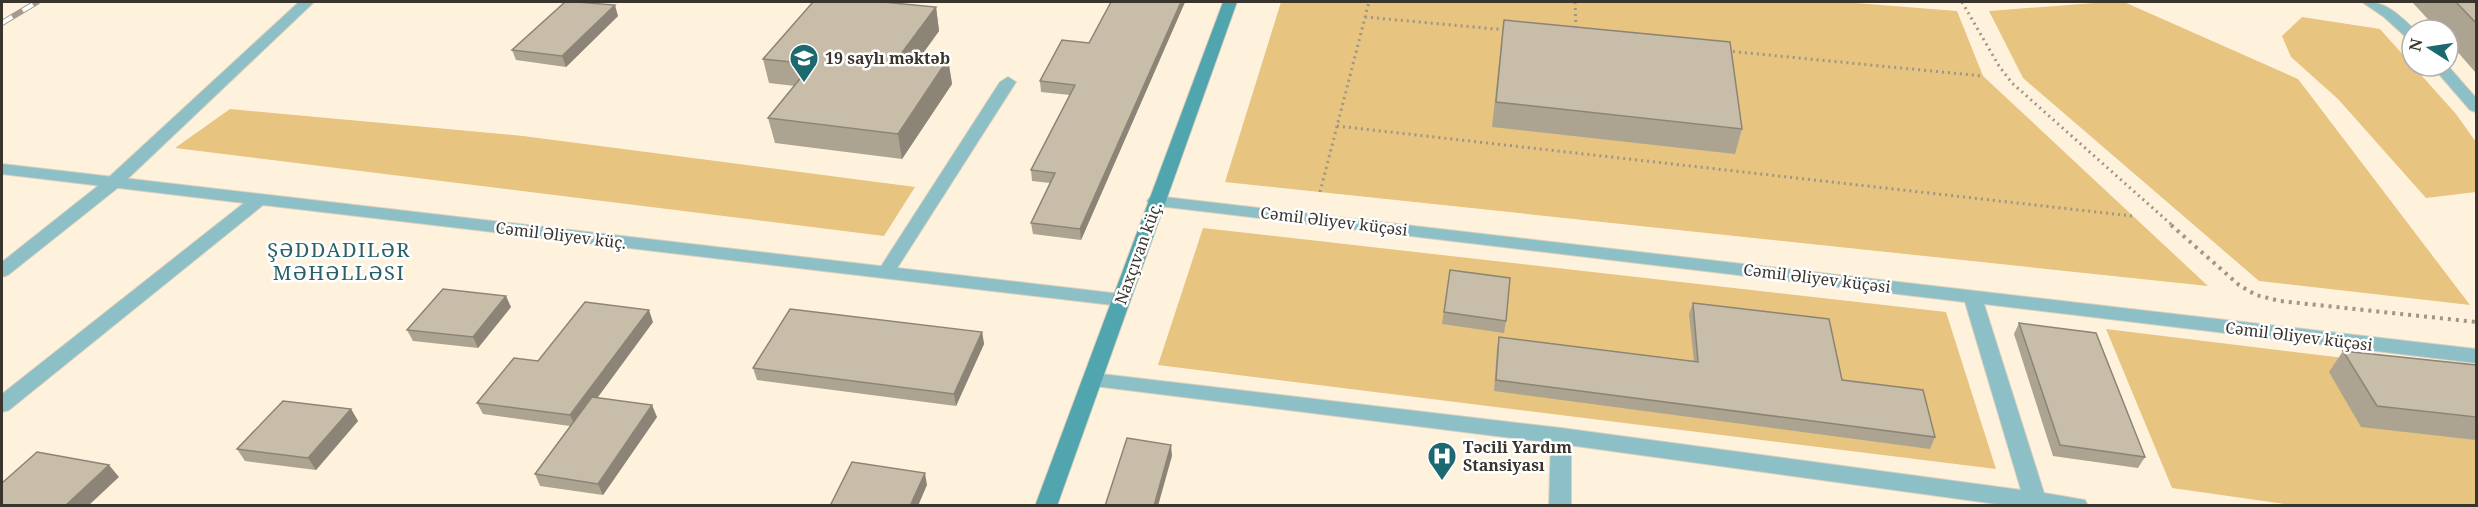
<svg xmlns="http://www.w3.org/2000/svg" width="2478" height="507" font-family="'Noto Serif',serif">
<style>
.green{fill:#e7c47f}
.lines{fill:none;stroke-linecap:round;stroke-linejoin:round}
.lane-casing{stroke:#dbd0bd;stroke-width:2}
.street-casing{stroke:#dbd0bd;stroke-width:2}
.secondary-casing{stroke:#dbd0bd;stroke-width:2}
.path-far1{stroke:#9e9687;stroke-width:3;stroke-dasharray:2 4;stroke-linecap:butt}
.path{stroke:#9e9687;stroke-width:4;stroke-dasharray:3 5;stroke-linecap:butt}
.lane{fill:#8cbfc6;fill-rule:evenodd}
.street{fill:#8cbfc6;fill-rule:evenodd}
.secondary{fill:#51a5af;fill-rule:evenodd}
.rail-casing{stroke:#a49b8c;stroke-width:6}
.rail{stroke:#fff;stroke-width:4;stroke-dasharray:12;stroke-linecap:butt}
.wall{fill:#aca390}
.shaded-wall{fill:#8c8476}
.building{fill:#c8bda8;stroke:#8c8476;stroke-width:1.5}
.labels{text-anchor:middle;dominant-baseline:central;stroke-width:5;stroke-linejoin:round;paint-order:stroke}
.poi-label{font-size:16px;font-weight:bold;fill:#39342c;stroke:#fff;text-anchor:start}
.street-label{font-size:16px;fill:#39342c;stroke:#fff}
.quarter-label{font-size:20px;letter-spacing:1.5px;fill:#286167;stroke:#fff}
</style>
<rect width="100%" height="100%" fill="#fef2dd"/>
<g class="green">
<polygon points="1281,2 1843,2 1957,11 1983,76 2208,286 1225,182"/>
<polygon points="2108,2 2124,2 2298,79 2470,305 2259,281 2023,78 1989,11"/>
<polygon points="2302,17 2380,29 2456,114 2476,142 2476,192 2426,198 2338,99 2291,57 2282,36"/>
<polygon points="230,109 523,136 915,187 884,236 175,148"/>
<polygon points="1203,228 1946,312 1996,469 1158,365"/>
<polygon points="2106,329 2476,374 2476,505 2299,506 2172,488"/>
</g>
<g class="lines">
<g class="lane-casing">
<g id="lane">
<polygon points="299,2 314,2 120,186 8,275 2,277 2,262 108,178"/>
<path d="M2362 2C2385 0 2399 15 2415 30H2412V39L2407 38 2384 17Z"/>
<polygon points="2432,66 2448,66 2476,98 2476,112 2470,110"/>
<polygon points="1008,77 1016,82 892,276 880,276 877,272 880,268 1000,82"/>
<polygon points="1561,428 1568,431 1571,436 1571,506 1549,506 1551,436 1554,431"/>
</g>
</g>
<g class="street-casing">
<g id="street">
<polygon points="2,164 1121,294 1128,296 1130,300 1128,304 1121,306 263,205 9,410 2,412 2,394 244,203 2,174"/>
<polygon points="1156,196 2476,349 2476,363 1984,304 2044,493 2085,500 2088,506 2011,506 1561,444 1086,385 1083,380 1086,375 1093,373 1561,428 2021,490 1965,302 1150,205 1147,201 1150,197"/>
</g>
</g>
<g class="secondary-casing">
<polygon id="secondary" points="1223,2 1237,2 1057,506 1035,506"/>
</g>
<g class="path-far1">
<polyline points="1575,2 1576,30"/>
<polyline points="1962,2 1999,66 2012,83 2173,226"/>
<polyline points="1365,17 1507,30"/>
<polyline points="1727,51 1983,76"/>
<polyline points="1337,126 2132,216"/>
<polyline points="1320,192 1369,2"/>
</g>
<polyline class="path" points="2171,225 2239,285 2256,295 2280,301 2476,322"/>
<use href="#lane" class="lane"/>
<use href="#street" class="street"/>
<use href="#secondary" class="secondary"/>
<g class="rail-casing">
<polyline id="rail" points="2,23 37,2"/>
</g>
<use href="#rail" class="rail"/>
</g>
<g class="wall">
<polygon points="1111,2 1185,2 1081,240 1033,234 1031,223 1050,183 1032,181 1031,170 1070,95 1041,92 1040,81 1089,43"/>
<polygon points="2412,2 2476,2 2476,73 2448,41 2448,30 2438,30"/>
<polygon points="936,7 939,31 921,56 948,59 952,84 902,159 775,143 768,118 795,86 769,83 763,59"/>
<polygon points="618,16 566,67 516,60 512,50"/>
<polygon points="1504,20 1742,129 1735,154 1492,127 1501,44"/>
<polygon points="1450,270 1506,321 1504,333 1442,324"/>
<polygon points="1693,303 1842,380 1935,437 1930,449 1494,391 1497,348 1499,337 1694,361 1689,314"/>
<polygon points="511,307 478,348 413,341 407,330"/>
<polygon points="653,322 597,398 657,417 603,495 540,486 535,474 570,426 483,414 477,403 538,361"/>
<polygon points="2019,323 2145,457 2138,468 2053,456 2014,334"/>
<polygon points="982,332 984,344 956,406 757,380 753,368"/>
<polygon points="2343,351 2476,365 2476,440 2361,427 2329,372"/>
<polygon points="351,409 358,421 316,470 245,461 237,449"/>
</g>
<g class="shaded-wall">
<polygon points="1181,2 1185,2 1081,240 1080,229"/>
<polygon points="615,5 618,16 566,67 562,56"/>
<polygon points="936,7 939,31 905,78 901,54"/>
<polygon points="948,59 952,84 902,159 898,134"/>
<polygon points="506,296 511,307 478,348 473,337"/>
<polygon points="649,310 653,322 576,427 570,415"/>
<polygon points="982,332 984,344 956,406 954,394"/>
<polygon points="652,405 657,417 603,495 598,484"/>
<polygon points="351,409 358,421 316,470 308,458"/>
<polygon points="1171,445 1172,456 1158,506 1154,506"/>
<polygon points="109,465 119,477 88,506 65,506"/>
<polygon points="925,473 927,485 918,506 910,506"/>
</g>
<g class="building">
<polygon points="565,2 577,2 615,5 562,56 512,50"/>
<polygon points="813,2 883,2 936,7 901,54 948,59 898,134 768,118 812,64 763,59"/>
<polygon points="1111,2 1181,2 1080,229 1031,223 1055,173 1031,170 1075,85 1040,81 1062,40 1089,43"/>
<polygon points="2456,2 2476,2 2476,23"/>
<polygon points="1504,20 1730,42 1742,129 1496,102"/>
<polygon points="1450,270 1510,278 1506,321 1444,312"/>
<polygon points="443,289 506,296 473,337 407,330"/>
<polygon points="585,302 649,310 570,415 477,403 514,358 538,361"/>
<polygon points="1693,303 1829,319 1842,380 1923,390 1935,437 1496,380 1499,337 1698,362"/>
<polygon points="790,309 982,332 954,394 753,368"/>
<polygon points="2019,323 2096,333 2145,457 2060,445"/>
<polygon points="2343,351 2476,365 2476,417 2377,406"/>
<polygon points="592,397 652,405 598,484 535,474"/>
<polygon points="283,401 351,409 308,458 237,449"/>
<polygon points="1127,438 1171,445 1154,506 1105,506"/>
<polygon points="37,452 109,465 65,506 2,506 2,483"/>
<polygon points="852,462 925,473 910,506 830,506"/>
</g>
<defs>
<g id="school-pin" transform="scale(1.5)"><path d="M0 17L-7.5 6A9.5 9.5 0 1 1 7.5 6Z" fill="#1d6970" stroke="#fff"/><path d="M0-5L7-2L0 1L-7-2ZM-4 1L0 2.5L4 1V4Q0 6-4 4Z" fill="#fff"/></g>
<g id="hospital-pin" transform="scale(1.5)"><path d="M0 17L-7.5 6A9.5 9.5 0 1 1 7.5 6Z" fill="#1d6970" stroke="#fff"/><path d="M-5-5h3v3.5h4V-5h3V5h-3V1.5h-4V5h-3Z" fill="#fff"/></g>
</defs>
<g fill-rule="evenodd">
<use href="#school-pin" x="804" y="58"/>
<use href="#hospital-pin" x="1442" y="456"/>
</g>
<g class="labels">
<g class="poi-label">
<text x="825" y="58">19 saylı məktəb</text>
<text x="1463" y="447">Təcili Yardım<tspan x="1463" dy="18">Stansiyası</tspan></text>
</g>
<g class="street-label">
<text transform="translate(1334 221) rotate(7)">Cəmil Əliyev küçəsi</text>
<text transform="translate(561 235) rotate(7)">Cəmil Əliyev küç.</text>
<text transform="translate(1138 253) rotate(-70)">Naxçıvan küç.</text>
<text transform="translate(1817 278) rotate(7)">Cəmil Əliyev küçəsi</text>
<text transform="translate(2299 336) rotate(7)">Cəmil Əliyev küçəsi</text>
</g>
<g class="quarter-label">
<text x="339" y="249">ŞƏDDADILƏR<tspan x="339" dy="23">MƏHƏLLƏSI</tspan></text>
</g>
</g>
<rect width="2478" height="507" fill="none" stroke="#39342c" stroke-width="6"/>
<g transform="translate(2430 48) rotate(282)"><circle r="28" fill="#ffffff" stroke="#b0aeab" stroke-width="1.5"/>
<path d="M0-4.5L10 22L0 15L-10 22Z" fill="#1d6970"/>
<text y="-9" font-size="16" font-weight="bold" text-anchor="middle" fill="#39342c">N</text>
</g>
</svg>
